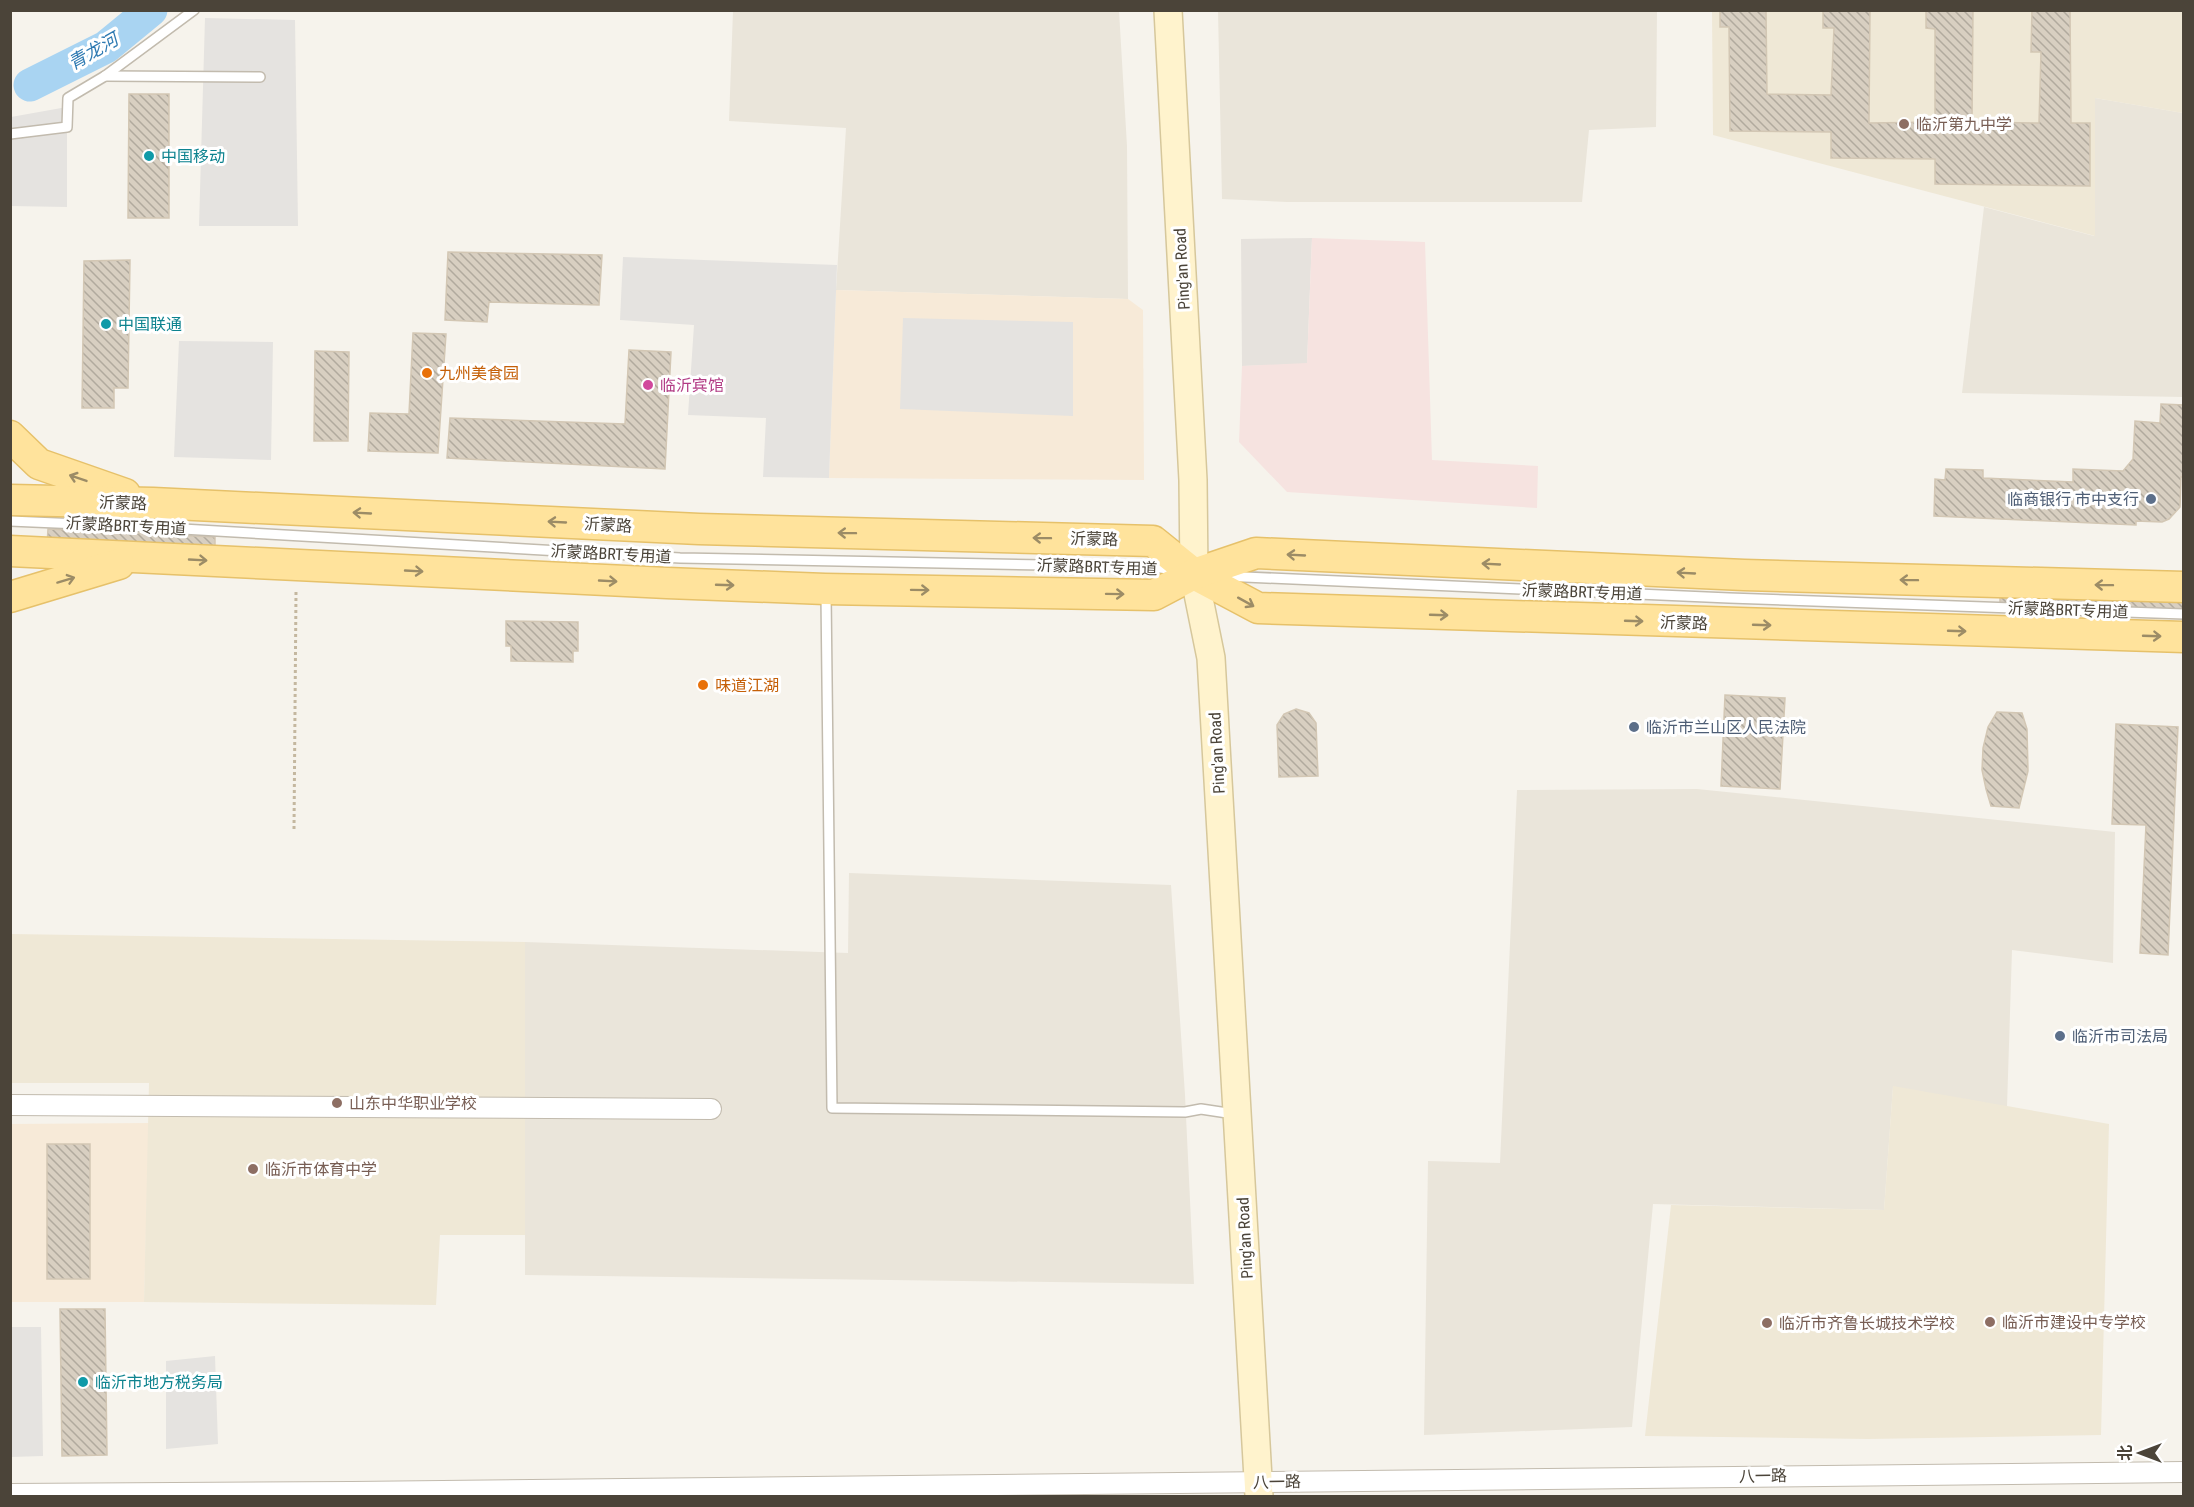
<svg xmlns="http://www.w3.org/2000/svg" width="2194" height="1507" font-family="'Roboto Condensed','Noto Sans SC',sans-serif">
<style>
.residential{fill:#eae5da}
.commercial{fill:#f7ead8}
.industrial{fill:#e6e2dd}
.education{fill:#efe8d6}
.medical{fill:#f6e3e0}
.parking{fill:#e5e3e0}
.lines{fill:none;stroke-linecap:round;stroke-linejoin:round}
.river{stroke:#a9d4f2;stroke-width:33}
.building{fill:url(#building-back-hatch);stroke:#d3c7b4;stroke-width:1.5}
.lane-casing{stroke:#c2bbae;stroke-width:12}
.street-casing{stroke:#c2bbae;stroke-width:22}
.secondary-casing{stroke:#d6c79b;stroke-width:30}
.primary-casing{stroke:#e6c16a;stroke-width:33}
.path{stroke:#c4b79f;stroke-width:3;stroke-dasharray:3 3;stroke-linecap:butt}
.lane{stroke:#fff;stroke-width:9}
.street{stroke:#fff;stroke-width:20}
.secondary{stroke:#fff3cd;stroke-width:27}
.primary{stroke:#ffe39c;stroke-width:30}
.oneway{stroke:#9c8c66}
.education-dot{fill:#8d6e63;stroke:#fff;stroke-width:2}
.culture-dot{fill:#0f9aa8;stroke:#fff;stroke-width:2}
.food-dot{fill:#e8710a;stroke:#fff;stroke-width:2}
.hotel-dot{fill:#d1479c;stroke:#fff;stroke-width:2}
.service-dot{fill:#5c6f8a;stroke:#fff;stroke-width:2}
.labels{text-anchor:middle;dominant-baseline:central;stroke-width:6;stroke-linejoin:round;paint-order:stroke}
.education-label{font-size:16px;fill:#785e54;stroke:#fff;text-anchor:start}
.culture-label{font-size:16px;fill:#0d838f;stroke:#fff;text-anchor:start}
.street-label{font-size:16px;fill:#4b4439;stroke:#fff}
.food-label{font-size:16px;fill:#c56008;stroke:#fff;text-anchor:start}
.hotel-label{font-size:16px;fill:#b23c85;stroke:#fff;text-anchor:start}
.service-label{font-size:16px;fill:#4e5e75;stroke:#fff;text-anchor:start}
.water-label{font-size:18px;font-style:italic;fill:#2e7ab2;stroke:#fff}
</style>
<defs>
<pattern id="building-back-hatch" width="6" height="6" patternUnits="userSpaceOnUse" patternTransform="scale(1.5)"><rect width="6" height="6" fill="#d8cfc1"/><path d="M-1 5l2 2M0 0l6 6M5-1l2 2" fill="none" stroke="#b1aa9e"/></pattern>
</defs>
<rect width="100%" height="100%" fill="#f6f3ec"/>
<g class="residential">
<polygon points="733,11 1119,11 1127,146 1128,299 836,290 846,128 729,121"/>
<polygon points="1218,11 1657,11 1656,127 1589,130 1582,202 1287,202 1222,199"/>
<polygon points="2095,98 2183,113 2183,397 1962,393 1984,207 2094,236"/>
<polygon points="1697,789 2115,832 2113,963 2012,950 2007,1107 1893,1087 1884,1210 1653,1204 1632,1427 1424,1435 1428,1161 1500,1163 1517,790"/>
<polygon points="849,873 1171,885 1185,1095 1194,1284 525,1275 525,942 848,953"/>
</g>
<g class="commercial">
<polygon points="836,290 1128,299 1143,310 1144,480 829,478"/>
<polygon points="149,1123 144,1302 11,1302 10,1124"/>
</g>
<polygon class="industrial" points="1312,238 1307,364 1242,366 1241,239"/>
<g class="education">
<polygon points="1712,11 2183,11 2183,113 2095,98 2095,236 1713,135"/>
<polygon points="11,934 525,942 525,1235 440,1235 436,1305 144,1302 149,1083 11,1083"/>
<polygon points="1893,1086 2109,1124 2101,1435 1868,1439 1645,1436 1671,1205 1884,1210"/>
</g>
<polygon class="medical" points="1312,238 1425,242 1432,460 1538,466 1537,508 1287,492 1239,442 1242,366 1307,363"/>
<g class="parking">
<polygon points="205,18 295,20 298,226 199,226"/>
<polygon points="67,107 67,207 11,206 11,117"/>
<polygon points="623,257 837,265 829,478 763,477 766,418 688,415 694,325 620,320"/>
<polygon points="903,318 1073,322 1073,416 900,409"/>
<polygon points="179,341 273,342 271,460 174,457"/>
<polygon points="10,1327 41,1327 43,1456 11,1457"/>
<polygon points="215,1356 218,1444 166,1449 166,1361"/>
</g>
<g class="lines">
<polyline class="river" points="30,85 106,47 151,10"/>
</g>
<g class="building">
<polygon points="1720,10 1766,10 1767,94 1831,95 1834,28 1823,28 1823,10 1870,10 1869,123 1935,122 1935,29 1926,28 1926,10 1973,10 1972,122 2039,123 2041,52 2031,52 2032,10 2070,10 2071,123 2090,123 2090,186 1935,184 1935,159 1831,158 1831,132 1730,131 1729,27 1720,27"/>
<polygon points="129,94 169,94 169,218 128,218"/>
<polygon points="448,252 602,255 599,305 489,302 487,322 445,320"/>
<polygon points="130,260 128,388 114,388 114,408 82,408 84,261"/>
<polygon points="413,333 446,334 438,453 368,451 370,413 409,414"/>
<polygon points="629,350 671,352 665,469 447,458 450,418 625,424"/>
<polygon points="315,351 349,352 348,441 314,441"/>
<polygon points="2161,404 2184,405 2184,477 2181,477 2180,507 2169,519 2162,522 2136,521 2136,525 1934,516 1935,479 1945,480 1946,469 1983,470 1983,478 2073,482 2073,469 2123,471 2133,459 2135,421 2160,423"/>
<polygon points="48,529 215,537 215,550 47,545"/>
<polygon points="2000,591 2183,597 2183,609 2000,604"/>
<polygon points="506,621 578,622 578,651 573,651 573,662 511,661 511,646 506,646"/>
<polygon points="1725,695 1785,698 1780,789 1721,786"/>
<polygon points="1296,709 1309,713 1316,723 1318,776 1279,777 1277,725 1284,714"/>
<polygon points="1997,712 2022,713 2027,729 2028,771 2019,808 1991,806 1986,789 1982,770 1983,748 1988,727"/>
<polygon points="2116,724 2178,727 2168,955 2140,953 2146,825 2112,824"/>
<rect x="47" y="1144" width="43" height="135"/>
<polygon points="60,1309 105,1309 107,1455 62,1456"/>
</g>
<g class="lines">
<g class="lane-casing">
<g id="lane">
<polyline points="105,76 260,77"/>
<polyline points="10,134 67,127 68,98 105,76 194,10"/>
<polyline points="10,521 148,527 680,558 1154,567 1174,570"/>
<polyline points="1223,576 1729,598 2184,614"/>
<polyline points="826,594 832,1108 1185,1112 1201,1109 1234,1114"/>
</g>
</g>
<g class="street-casing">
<g id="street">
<polyline points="10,1105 711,1109"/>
<polyline points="10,1494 352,1492 2184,1472"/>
</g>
</g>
<g class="secondary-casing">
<polyline id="secondary" points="1168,10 1193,480 1194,574 1211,658 1259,1496"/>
</g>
<g class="primary-casing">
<g id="primary">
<polyline points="10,436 39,464 125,494"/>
<polyline points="10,500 153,503 699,529 1153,541 1194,574 1258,608 2184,637"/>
<polyline points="10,551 667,583 825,589 1154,595 1194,574 1256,553 1744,575 2184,587"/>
<polyline points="10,597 119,564"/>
</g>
</g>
<polyline class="path" points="294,829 296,592"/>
<use href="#lane" class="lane"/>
<use href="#street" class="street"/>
<use href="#secondary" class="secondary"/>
<use href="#primary" class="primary"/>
</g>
<defs><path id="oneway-shaft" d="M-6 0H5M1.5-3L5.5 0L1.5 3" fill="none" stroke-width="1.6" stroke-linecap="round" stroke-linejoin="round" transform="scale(1.5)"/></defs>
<g class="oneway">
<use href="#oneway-shaft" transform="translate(78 478) rotate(-161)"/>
<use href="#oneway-shaft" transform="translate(362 513) rotate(-177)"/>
<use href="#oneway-shaft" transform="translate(557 522) rotate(-177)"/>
<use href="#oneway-shaft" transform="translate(847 533) rotate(-179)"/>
<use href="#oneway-shaft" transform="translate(1042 538) rotate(-179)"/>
<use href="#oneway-shaft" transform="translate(1296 555) rotate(-177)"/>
<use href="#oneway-shaft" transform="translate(198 560) rotate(3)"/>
<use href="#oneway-shaft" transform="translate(1491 564) rotate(-177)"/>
<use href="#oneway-shaft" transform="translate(414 571) rotate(3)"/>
<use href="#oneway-shaft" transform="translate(1686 573) rotate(-177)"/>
<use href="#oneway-shaft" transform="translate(66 580) rotate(-17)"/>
<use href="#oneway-shaft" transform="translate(1909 580) rotate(-179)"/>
<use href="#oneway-shaft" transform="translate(608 581) rotate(3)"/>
<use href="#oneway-shaft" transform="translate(725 585) rotate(2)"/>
<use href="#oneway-shaft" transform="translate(2104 585) rotate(-179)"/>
<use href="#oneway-shaft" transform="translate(920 590) rotate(1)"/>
<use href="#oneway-shaft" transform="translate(1115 594) rotate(1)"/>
<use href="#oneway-shaft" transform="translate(1246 602) rotate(29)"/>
<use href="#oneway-shaft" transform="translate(1439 615) rotate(2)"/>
<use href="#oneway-shaft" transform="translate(1634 621) rotate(2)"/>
<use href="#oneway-shaft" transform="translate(1762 625) rotate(2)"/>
<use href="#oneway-shaft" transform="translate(1957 631) rotate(2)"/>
<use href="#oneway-shaft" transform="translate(2152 636) rotate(2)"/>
</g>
<g class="education-dot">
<circle cx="1904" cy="124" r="6"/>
<circle cx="337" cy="1103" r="6"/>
<circle cx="253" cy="1169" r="6"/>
<circle cx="1990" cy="1322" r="6"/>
<circle cx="1767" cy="1323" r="6"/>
</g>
<g class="culture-dot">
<circle cx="149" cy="156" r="6"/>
<circle cx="106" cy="324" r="6"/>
<circle cx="83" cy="1382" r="6"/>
</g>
<g class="food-dot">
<circle cx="427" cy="373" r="6"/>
<circle cx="703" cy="685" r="6"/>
</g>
<circle class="hotel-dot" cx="648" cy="385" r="6"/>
<g class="service-dot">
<circle cx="2151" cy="499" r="6"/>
<circle cx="1634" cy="727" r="6"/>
<circle cx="2060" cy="1036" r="6"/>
</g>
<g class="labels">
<g class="education-label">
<text x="1916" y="124">临沂第九中学</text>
<text x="349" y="1103">山东中华职业学校</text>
<text x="265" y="1169">临沂市体育中学</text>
<text x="2002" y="1322">临沂市建设中专学校</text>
<text x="1779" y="1323">临沂市齐鲁长城技术学校</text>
</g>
<g class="culture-label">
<text x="161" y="156">中国移动</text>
<text x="118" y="324">中国联通</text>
<text x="95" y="1382">临沂市地方税务局</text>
</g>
<g class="street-label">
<text transform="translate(1182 269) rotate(-93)">Ping'an Road</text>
<text transform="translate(123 503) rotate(2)">沂蒙路</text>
<text transform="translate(608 525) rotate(3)">沂蒙路</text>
<text transform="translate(126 526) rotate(3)">沂蒙路BRT专用道</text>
<text transform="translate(1094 539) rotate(1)">沂蒙路</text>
<text transform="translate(611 554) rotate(3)">沂蒙路BRT专用道</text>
<text transform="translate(1097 567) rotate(2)">沂蒙路BRT专用道</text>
<text transform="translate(1582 592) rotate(2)">沂蒙路BRT专用道</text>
<text transform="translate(2068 610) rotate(2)">沂蒙路BRT专用道</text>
<text transform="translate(1684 623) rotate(2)">沂蒙路</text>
<text transform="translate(1217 753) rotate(-93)">Ping'an Road</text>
<text transform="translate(1245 1238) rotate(-93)">Ping'an Road</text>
<text transform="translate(1763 1476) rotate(-1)">八一路</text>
<text transform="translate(1277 1482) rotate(-1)">八一路</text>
</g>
<g class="food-label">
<text x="439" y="373">九州美食园</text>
<text x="715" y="685">味道江湖</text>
</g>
<g class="hotel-label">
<text x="660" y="385">临沂宾馆</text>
</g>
<g class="service-label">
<text x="2139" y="499" text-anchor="end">临商银行 市中支行</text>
<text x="1646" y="727">临沂市兰山区人民法院</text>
<text x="2072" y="1036">临沂市司法局</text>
</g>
<g class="water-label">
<text transform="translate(93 51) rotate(-30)">青龙河</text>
</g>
</g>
<rect width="2194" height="1507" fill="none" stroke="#4b4439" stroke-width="24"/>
<g transform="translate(2140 1453) rotate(270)" stroke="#ffffff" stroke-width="4.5" paint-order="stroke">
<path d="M0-4.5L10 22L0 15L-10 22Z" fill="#4b4439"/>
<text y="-9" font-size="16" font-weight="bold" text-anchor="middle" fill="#4b4439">北</text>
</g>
</svg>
